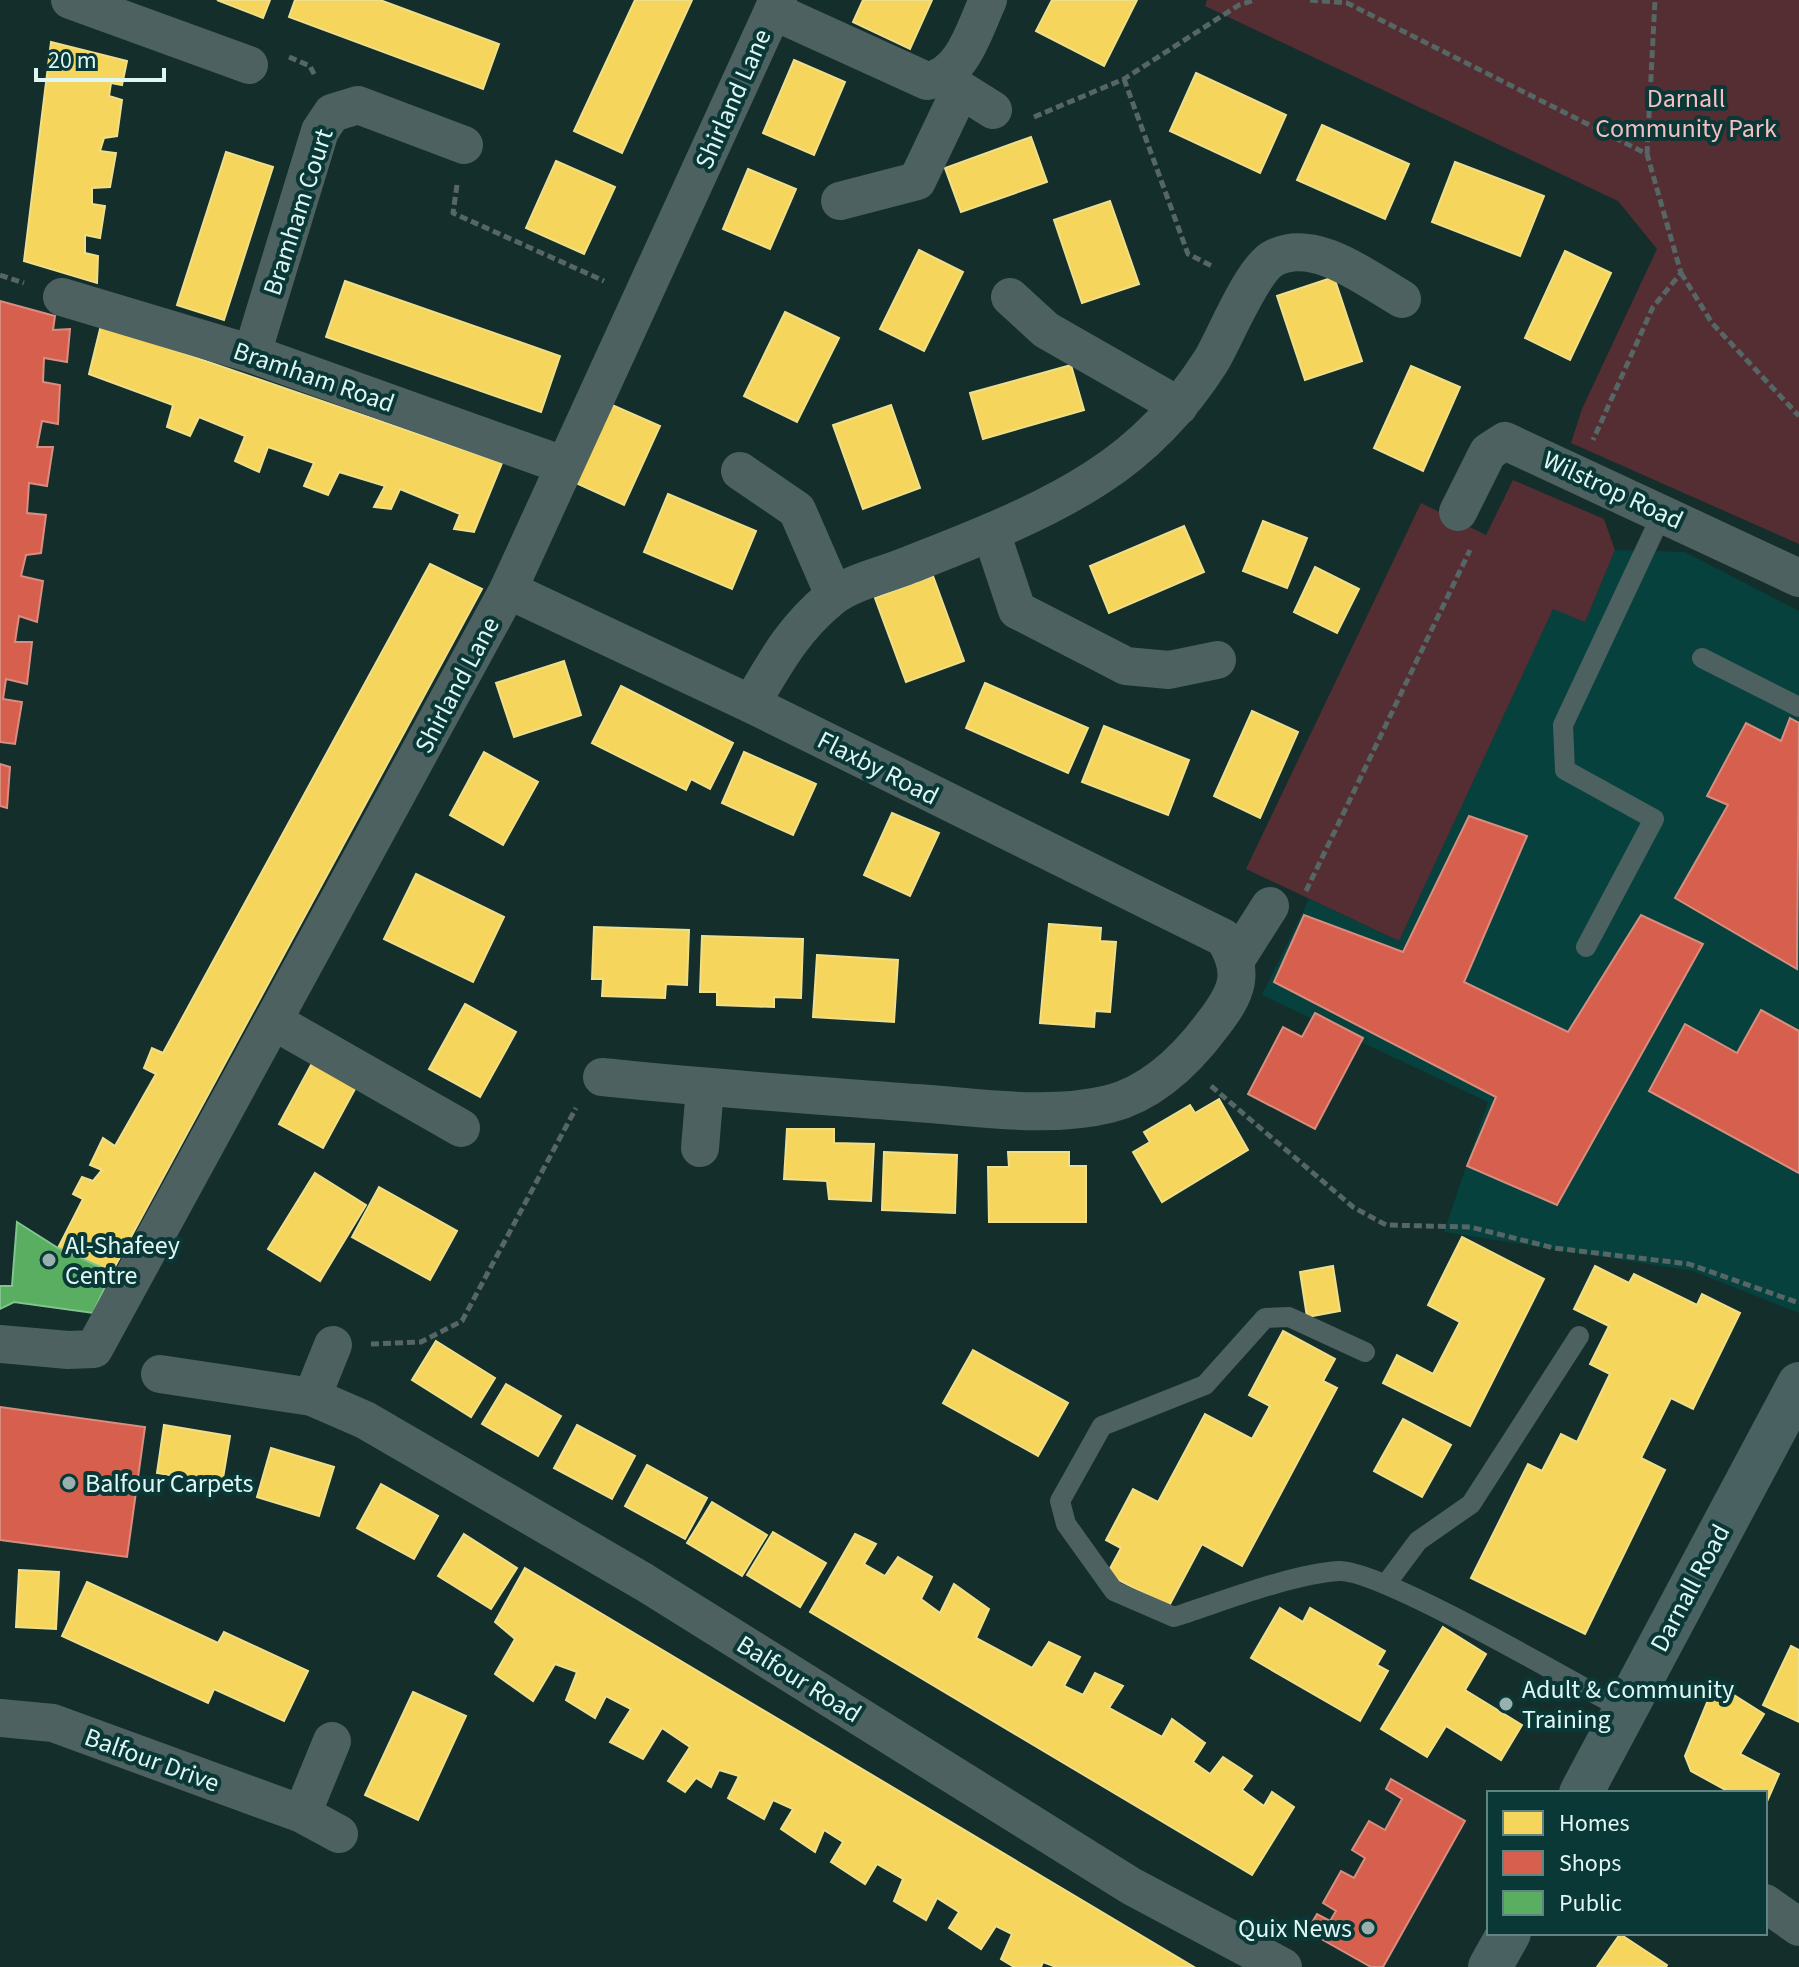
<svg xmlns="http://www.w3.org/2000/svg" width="1799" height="1967" font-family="'Source Sans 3',sans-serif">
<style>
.built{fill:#06413e}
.green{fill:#542e32}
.homes{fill:#f6d55c;stroke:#efdf8a;stroke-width:2}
.shops{fill:#d6604d;stroke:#d98d7f;stroke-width:2}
.public{fill:#5aae61;stroke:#82c48d;stroke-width:2}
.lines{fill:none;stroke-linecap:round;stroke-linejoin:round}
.path{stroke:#556665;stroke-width:5;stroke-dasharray:8 4;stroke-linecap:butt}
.service{stroke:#4d6160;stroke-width:20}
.minor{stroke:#4d6160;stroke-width:38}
.secondary{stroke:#496261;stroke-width:44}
.poi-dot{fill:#98b0ae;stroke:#093836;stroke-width:3}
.labels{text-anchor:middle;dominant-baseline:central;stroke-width:8;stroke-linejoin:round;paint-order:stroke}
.park-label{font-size:26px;fill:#f4bfc2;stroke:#093836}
.street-label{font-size:26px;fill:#dff6f4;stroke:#093836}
.poi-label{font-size:26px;fill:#dff6f4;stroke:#093836;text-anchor:start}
</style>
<rect width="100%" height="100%" fill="#142e2c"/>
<polygon class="built" points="1615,550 1685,552 1799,611 1799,1313 1693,1271 1444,1232 1488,1102 1262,995 1309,899 1399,941 1553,608 1585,622"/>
<g class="green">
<polygon points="1207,0 1799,0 1799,544 1571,443 1582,409 1657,249 1618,201 1205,6"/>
<polygon points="1513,480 1604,519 1615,550 1585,622 1553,609 1399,941 1246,869 1421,503 1486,535"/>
</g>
<g class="homes">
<polygon points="217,0 270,0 263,18"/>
<polygon points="295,0 380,0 499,44 483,89 289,17"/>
<polygon points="635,0 692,0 622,153 574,131"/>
<polygon points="863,0 932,0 910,49 853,22"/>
<polygon points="1052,0 1137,0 1104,66 1036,31"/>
<polygon points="51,42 127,61 122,85 111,83 109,96 122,100 117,136 104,138 100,151 116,153 110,187 92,188 92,204 105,206 100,238 85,235 85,253 98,256 97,283 24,261"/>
<polygon points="794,60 845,82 814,155 763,133"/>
<polygon points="1196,73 1286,115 1260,173 1170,131"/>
<polygon points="1322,125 1409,164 1385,219 1297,180"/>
<polygon points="1031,137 1047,182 961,212 945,168"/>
<polygon points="226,152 273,167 224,320 177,305"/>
<polygon points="556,161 615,187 584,254 526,228"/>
<polygon points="1455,162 1544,196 1520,256 1432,222"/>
<polygon points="748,169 796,189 770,249 723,229"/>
<polygon points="1110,201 1139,284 1082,303 1054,220"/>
<polygon points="919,250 963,272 924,351 880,329"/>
<polygon points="1565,251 1611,273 1570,360 1525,338"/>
<polygon points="1334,277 1362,361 1305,380 1277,296"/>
<polygon points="345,281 560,356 541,412 326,337"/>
<polygon points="785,312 839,338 797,422 744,396"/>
<polygon points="101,325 502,463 474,532 454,529 460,514 400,489 391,509 374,507 385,486 339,472 328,495 304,486 314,463 268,447 259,472 235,461 245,436 199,417 190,436 167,427 173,405 89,374"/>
<polygon points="1071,365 1084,410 983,439 970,393"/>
<polygon points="1411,366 1460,387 1423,471 1374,448"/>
<polygon points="612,405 660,426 624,505 576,483"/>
<polygon points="891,405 920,488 863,509 833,425"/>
<polygon points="668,494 756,531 732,589 644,552"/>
<polygon points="1263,521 1307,538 1287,588 1243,571"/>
<polygon points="1184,526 1204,572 1109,613 1090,566"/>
<polygon points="430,564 482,589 112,1272 58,1248 83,1199 73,1194 82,1177 93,1181 102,1170 90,1165 103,1138 115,1146 156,1074 144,1068 152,1048 163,1053"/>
<polygon points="1315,567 1359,589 1337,633 1294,612"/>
<polygon points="933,576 964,661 906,682 875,598"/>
<polygon points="564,661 581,715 514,737 496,683"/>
<polygon points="985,683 1088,728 1068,773 966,728"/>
<polygon points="621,686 733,743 710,789 691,779 686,790 592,743"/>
<polygon points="1252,711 1298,732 1260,818 1214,796"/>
<polygon points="1104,726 1189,760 1168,815 1082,782"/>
<polygon points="484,752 538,782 503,845 450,815"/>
<polygon points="744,752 816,784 793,835 722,803"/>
<polygon points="892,813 939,833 910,896 864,875"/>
<polygon points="416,874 504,917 473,982 384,939"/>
<polygon points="1049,924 1101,928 1100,941 1116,942 1110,1012 1095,1011 1094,1027 1040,1023"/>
<polygon points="594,927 689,930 687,985 666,984 665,998 602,996 603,979 592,979"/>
<polygon points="702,936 803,939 801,998 774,997 774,1007 717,1005 717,992 700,992"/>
<polygon points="817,955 898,960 894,1022 813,1017"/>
<polygon points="465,1004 516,1032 480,1097 429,1069"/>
<polygon points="317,1054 361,1078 323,1148 279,1124"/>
<polygon points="1219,1099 1248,1150 1162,1202 1133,1152 1150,1142 1144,1132 1190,1105 1195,1113"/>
<polygon points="787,1129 834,1129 834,1143 874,1144 871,1201 829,1199 827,1181 784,1179"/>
<polygon points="884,1152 957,1155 955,1213 882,1210"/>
<polygon points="1008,1152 1069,1152 1069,1166 1086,1166 1086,1222 989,1222 988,1167 1009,1167"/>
<polygon points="315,1173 366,1205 320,1281 268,1249"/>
<polygon points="379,1187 457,1231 430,1280 352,1237"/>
<polygon points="1462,1237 1544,1279 1470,1426 1383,1383 1397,1355 1433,1374 1460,1322 1428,1305"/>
<polygon points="1333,1266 1340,1311 1307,1317 1300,1272"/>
<polygon points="1595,1266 1629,1283 1634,1274 1697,1305 1702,1294 1740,1313 1693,1409 1671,1398 1641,1458 1665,1470 1585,1634 1471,1578 1528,1464 1542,1471 1561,1434 1577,1442 1610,1374 1590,1364 1609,1326 1574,1309"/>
<polygon points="1283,1331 1335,1359 1323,1381 1337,1388 1242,1566 1202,1544 1169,1606 1107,1574 1121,1548 1106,1540 1133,1489 1158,1502 1205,1414 1252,1439 1270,1406 1249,1395"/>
<polygon points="436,1341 495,1378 471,1417 412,1380"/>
<polygon points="973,1350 1068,1403 1038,1456 943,1403"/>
<polygon points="506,1384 561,1416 538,1456 482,1424"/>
<polygon points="1403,1419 1451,1445 1422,1497 1374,1471"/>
<polygon points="164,1425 230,1436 222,1484 157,1473"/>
<polygon points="577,1425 635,1456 612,1499 554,1468"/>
<polygon points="271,1448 334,1467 319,1516 257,1497"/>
<polygon points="647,1465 707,1498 685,1539 625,1506"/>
<polygon points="381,1484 438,1516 414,1559 357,1528"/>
<polygon points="712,1502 767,1535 742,1576 687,1543"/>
<polygon points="773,1532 826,1563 800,1607 747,1575"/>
<polygon points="464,1534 517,1568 491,1609 438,1576"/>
<polygon points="855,1534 876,1544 864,1564 885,1576 898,1557 932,1577 921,1599 940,1613 954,1584 989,1609 976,1638 1032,1668 1049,1642 1080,1657 1064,1686 1083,1695 1095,1673 1123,1686 1109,1708 1162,1737 1172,1719 1205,1743 1193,1762 1210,1774 1223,1757 1252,1776 1242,1790 1264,1806 1272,1792 1294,1807 1252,1875 810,1612"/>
<polygon points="525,1568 1194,1967 1056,1967 1043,1962 1041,1967 1014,1967 1001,1959 1012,1934 996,1926 981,1949 949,1928 959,1912 937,1898 926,1920 894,1901 903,1879 877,1864 865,1884 831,1862 843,1842 824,1830 815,1852 781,1829 793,1809 773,1800 764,1819 728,1798 739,1776 719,1770 711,1787 696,1778 685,1792 668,1781 690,1747 662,1728 643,1759 610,1742 631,1709 606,1696 595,1718 566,1700 577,1672 555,1664 533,1701 495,1674 515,1639 495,1622"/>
<polygon points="19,1570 59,1572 56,1629 16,1627"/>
<polygon points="87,1582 218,1643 224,1632 308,1671 284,1721 214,1689 208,1703 62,1636"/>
<polygon points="1280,1608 1303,1622 1310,1608 1385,1651 1377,1665 1388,1671 1360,1721 1251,1658"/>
<polygon points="1443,1627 1486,1654 1465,1690 1522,1725 1501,1760 1446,1726 1427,1757 1381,1729"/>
<polygon points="1791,1646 1799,1650 1799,1722 1763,1705"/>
<polygon points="1715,1683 1764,1714 1740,1754 1779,1774 1765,1806 1765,1793 1731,1793 1691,1771 1685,1756"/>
<polygon points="413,1692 466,1716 418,1820 365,1795"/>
<polygon points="1620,1934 1667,1965 1666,1967 1597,1967"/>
</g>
<g class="shops">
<polygon points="0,301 55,316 53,330 70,329 67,362 44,358 43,382 60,385 58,424 42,421 37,447 53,447 47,486 29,483 27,513 46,515 41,553 26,555 21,576 43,581 37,622 19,616 15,642 32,642 27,684 6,679 3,699 22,702 15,744 0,742"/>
<polygon points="1790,718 1799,723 1797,969 1675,898 1728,805 1707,796 1746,723 1781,741"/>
<polygon points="0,764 10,767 7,808 0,806"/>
<polygon points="1469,816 1527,836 1464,982 1568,1032 1641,915 1703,944 1557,1205 1467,1166 1496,1097 1274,982 1304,915 1403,952"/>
<polygon points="1761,1010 1799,1031 1799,1173 1649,1091 1685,1024 1737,1053"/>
<polygon points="1315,1013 1363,1038 1315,1129 1248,1094 1283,1027 1302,1037"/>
<polygon points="0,1407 145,1427 127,1557 0,1540"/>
<polygon points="1391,1779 1465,1821 1383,1967 1371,1967 1307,1931 1317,1914 1330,1921 1336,1911 1323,1903 1341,1871 1354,1878 1365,1858 1352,1850 1369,1821 1385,1830 1402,1799 1386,1789"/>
</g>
<polygon class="public" points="17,1222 58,1248 112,1272 93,1313 14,1302 0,1309 0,1286 12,1286"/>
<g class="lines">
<g class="path">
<polyline points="1310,0 1347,3 1647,154 1681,273 1653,307 1593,440"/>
<polyline points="289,57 310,66 315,76"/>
<polyline points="1124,79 1188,254 1214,267"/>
<polyline points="1034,117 1124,79 1239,5 1255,0"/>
<polyline points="1647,154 1655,0"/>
<polyline points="457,185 453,213 604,281"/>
<polyline points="1681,273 1712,323 1799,416"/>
<polyline points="0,275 24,283"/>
<polyline points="1306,891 1470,550"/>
<polyline points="1211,1086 1353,1207 1386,1225 1470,1227 1554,1248 1689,1264 1799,1303"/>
<polyline points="371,1344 421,1342 462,1321 576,1108"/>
</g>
<g class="service">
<polyline points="1702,658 1799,707"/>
<polyline points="1586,947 1654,819 1565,770 1563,725 1663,512"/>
<path d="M1365 1352 1289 1317 1265 1318 1205 1385 1102 1426 1060 1501 1066 1524 1114 1591 1174 1617C1221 1602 1291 1574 1339 1571 1380 1569 1576 1684 1625 1710"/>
<polyline points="1386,1584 1418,1541 1471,1504 1579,1336"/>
</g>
<g class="minor">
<polyline points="70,0 249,65"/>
<path d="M773 11 927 81C963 75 974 30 988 0"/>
<polyline points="942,78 993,110"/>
<polyline points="840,201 917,181 960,91"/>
<polyline points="62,297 252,354 563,465"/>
<polyline points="1010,297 1046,330 1179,406"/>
<polyline points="252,354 320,131 332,113 358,105 464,145"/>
<polyline points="740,471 797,510 834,595"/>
<polyline points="1458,512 1488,452 1505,441 1799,578"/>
<polyline points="991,532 1017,610 1126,666 1169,670 1217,660"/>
<path d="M508 590 751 704 1224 938C1246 973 1237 993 1213 1024 1187 1059 1153 1093 1109 1104 1047 1119 979 1107 916 1103 811 1095 706 1088 602 1077"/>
<path d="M751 704C775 663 793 629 831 598 851 582 885 575 909 565 972 540 1039 515 1096 478 1142 449 1182 407 1211 361 1225 338 1252 269 1274 258 1315 237 1367 279 1402 299"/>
<polyline points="1237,958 1270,906"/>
<polyline points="275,1022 461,1128"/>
<polyline points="700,1148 705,1088"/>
<polyline points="0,1344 68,1350 94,1349 508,590 778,0"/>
<polyline points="160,1374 312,1397 365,1420 644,1582 1131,1886 1283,1967"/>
<polyline points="312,1397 333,1345"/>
<polyline points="0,1718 53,1723 302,1814 339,1834"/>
<polyline points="302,1814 332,1741"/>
<polyline points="1765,1903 1799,1927"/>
</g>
<g class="secondary">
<polyline points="1581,1793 1799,1384"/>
<polyline points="1490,1967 1509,1933"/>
</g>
</g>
<g class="poi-dot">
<circle cx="49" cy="1260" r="8"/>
<circle cx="69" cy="1483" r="8"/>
<circle cx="1506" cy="1704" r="8"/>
<circle cx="1368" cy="1928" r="8"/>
</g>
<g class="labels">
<g class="park-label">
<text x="1686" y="98">Darnall<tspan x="1686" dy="30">Community Park</tspan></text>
</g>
<g class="street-label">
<text transform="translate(733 99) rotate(-66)">Shirland Lane</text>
<text transform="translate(298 212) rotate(-72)">Bramham Court</text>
<text transform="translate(314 377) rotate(19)">Bramham Road</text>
<text transform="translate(1613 490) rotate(25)">Wilstrop Road</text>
<text transform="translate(457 685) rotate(-62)">Shirland Lane</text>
<text transform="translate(878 768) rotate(27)">Flaxby Road</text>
<text transform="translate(1690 1588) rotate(-62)">Darnall Road</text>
<text transform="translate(799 1679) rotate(32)">Balfour Road</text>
<text transform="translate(152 1760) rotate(20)">Balfour Drive</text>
</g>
<g class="poi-label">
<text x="65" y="1245">Al-Shafeey<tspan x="65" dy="30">Centre</tspan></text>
<text x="85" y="1483">Balfour Carpets</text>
<text x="1522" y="1689">Adult &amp; Community<tspan x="1522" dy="30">Training</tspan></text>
<text x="1352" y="1928" text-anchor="end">Quix News</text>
</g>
</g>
<rect x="1487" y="1791" width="280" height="144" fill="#093836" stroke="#5f8482" stroke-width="2"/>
<rect x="1503" y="1811" width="40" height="24" fill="#f6d55c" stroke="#5f8482" stroke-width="2"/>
<text x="1559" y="1831" font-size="24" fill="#dff6f4">Homes</text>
<rect x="1503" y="1851" width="40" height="24" fill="#d6604d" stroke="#5f8482" stroke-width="2"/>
<text x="1559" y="1871" font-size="24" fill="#dff6f4">Shops</text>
<rect x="1503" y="1891" width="40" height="24" fill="#5aae61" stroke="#5f8482" stroke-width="2"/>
<text x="1559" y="1911" font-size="24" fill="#dff6f4">Public</text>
<path d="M36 68v12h128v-12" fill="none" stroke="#dff6f4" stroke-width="4"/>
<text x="48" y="68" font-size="24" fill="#dff6f4" stroke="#093836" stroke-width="6" paint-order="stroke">20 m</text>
</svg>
